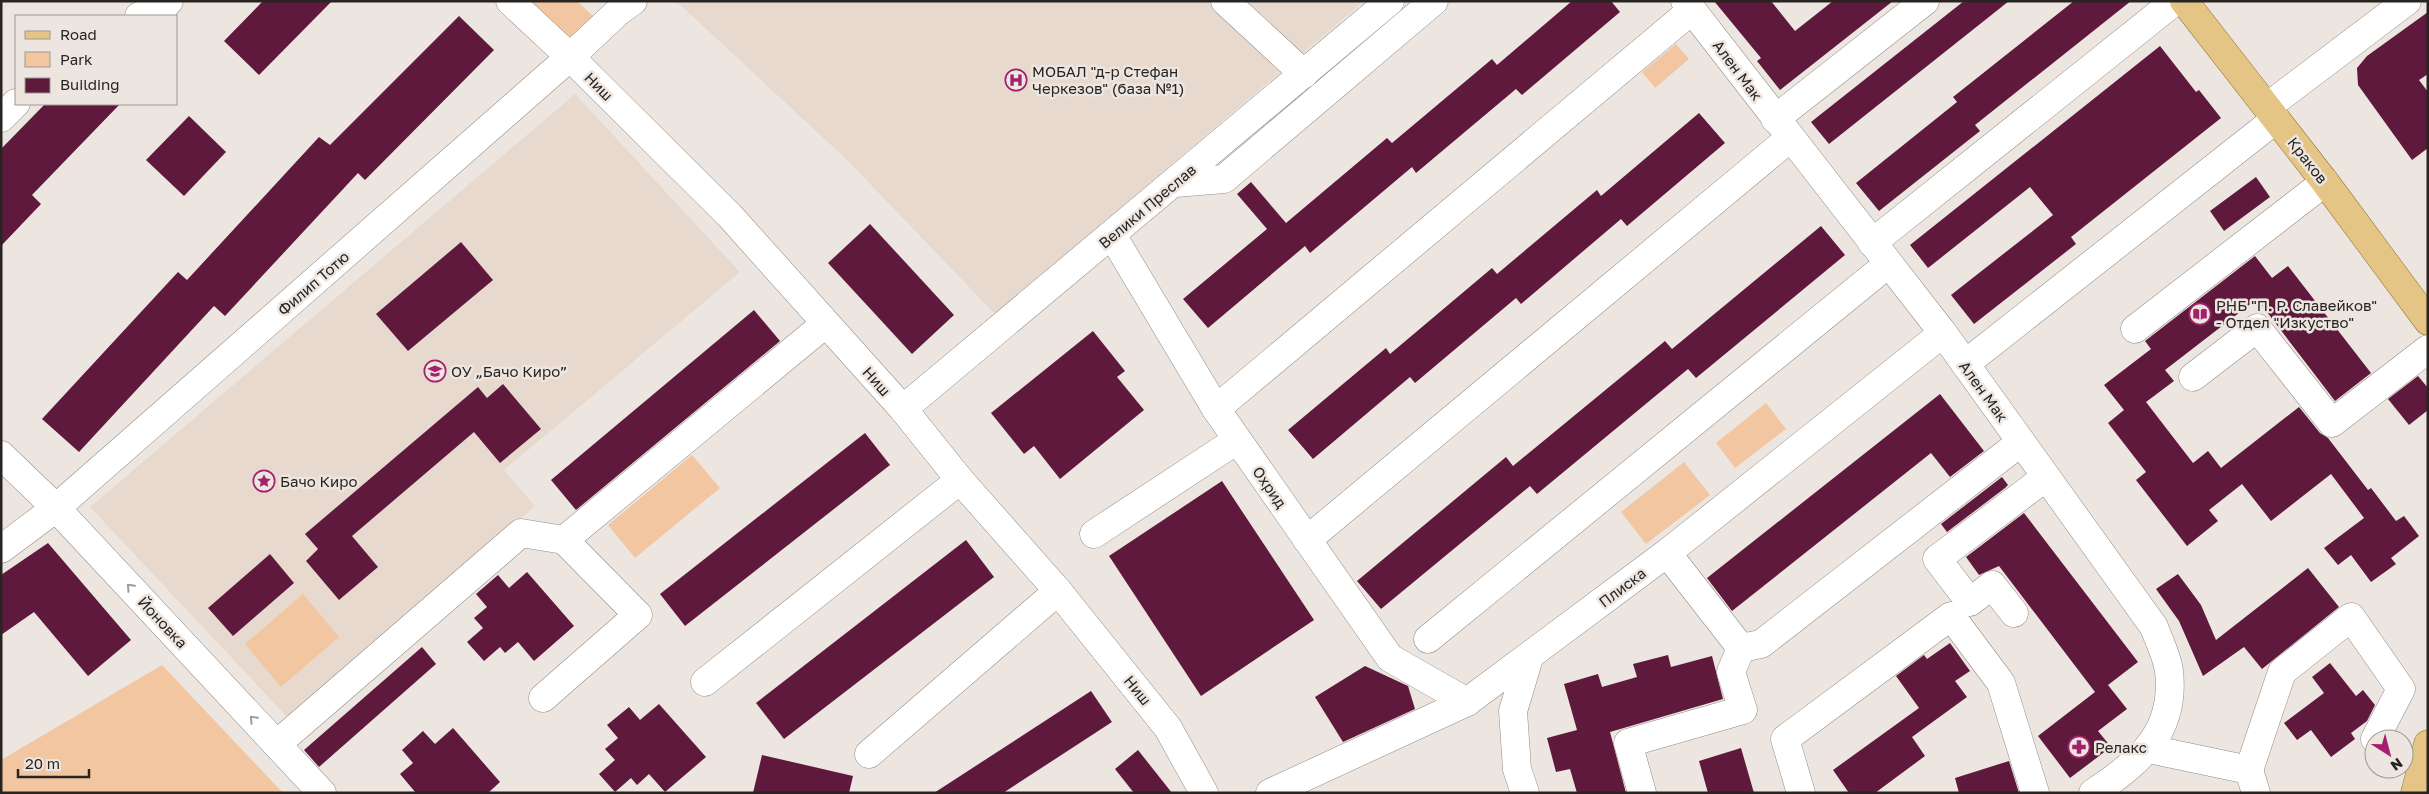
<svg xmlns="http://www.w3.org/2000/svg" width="2429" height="794" font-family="'Golos Text',sans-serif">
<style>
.built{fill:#e7d9ce}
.green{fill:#f2c6a1}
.building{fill:#5f193c}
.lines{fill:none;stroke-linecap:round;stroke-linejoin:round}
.minor-casing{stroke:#938c87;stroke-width:29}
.major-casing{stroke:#96742e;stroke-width:29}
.minor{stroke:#fff;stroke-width:28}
.major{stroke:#e4c585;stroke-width:28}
.oneway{stroke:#9e9c9c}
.labels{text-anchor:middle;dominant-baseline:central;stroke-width:5;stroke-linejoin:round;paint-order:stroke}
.street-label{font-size:15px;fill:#272422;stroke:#ede6e0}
.poi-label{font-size:15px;fill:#272422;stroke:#ede6e0;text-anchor:start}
</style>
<rect width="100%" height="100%" fill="#ede6e0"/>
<g class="built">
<polygon points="676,1 1364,1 995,314 846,159"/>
<polygon points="575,94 740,272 504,470 535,506 289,719 90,507"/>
</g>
<g class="green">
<polygon points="530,1 577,1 594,17 572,41"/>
<polygon points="1676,44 1689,59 1655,88 1642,72"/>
<polygon points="1766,403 1786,429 1735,468 1716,443"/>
<polygon points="692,455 720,488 635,558 608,525"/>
<polygon points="1684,462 1710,495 1646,544 1621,512"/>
<polygon points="303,594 339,637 281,687 245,644"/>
<polygon points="162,665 283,793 1,793 1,760"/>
</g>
<g class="building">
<polygon points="263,1 332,1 259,75 224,41"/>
<polygon points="1572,1 1611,1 1620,12 1522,95 1516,89 1416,173 1412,167 1310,253 1305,246 1208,328 1183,299 1267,229 1237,194 1251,182 1286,223 1387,138 1392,143 1492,59 1497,65"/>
<polygon points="1714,1 1771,1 1795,31 1833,1 1893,1 1780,90 1757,61 1761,58"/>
<polygon points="1964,1 2009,1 1829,144 1811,122"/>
<polygon points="2074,1 2131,1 1975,125 1980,131 1879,211 1856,183 1957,102 1953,97"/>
<polygon points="2428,12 2428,74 2419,80 2428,92 2428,148 2412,160 2358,85 2357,68 2367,56"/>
<polygon points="459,16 494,50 365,180 358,173 225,316 214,306 79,452 42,419 178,272 187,280 319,137 330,145"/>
<polygon points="2160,46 2196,92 2199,90 2221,118 2071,237 2076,244 1974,324 1951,295 2053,215 2030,187 1928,268 1910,245"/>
<polygon points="45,104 120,104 32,195 41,204 1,246 1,149"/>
<polygon points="1699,113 1725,143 1627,226 1621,219 1521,304 1516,298 1415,383 1410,377 1313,459 1288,430 1386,348 1390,354 1492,268 1497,274 1597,190 1601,196"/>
<polygon points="189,116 226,152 184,196 146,160"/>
<polygon points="2256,177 2270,197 2224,231 2210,211"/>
<polygon points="870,224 954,315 912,354 828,263"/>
<polygon points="1821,226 1845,255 1696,378 1688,369 1537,494 1530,486 1381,609 1357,581 1506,457 1513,466 1665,341 1672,349"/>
<polygon points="461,242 493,280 408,351 376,314"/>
<polygon points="2255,256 2272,278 2288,266 2371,373 2335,401 2257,299 2165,370 2174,381 2146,402 2193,463 2208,451 2221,468 2299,407 2320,433 2328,438 2368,490 2371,488 2396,521 2404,516 2419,536 2391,558 2396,564 2371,582 2351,555 2338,565 2324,548 2364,518 2331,474 2271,521 2242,484 2209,510 2218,521 2187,546 2136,480 2146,472 2108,423 2124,410 2104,385 2151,349 2145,341"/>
<polygon points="754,310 780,341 576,510 551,480"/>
<polygon points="1093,331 1125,371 1117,377 1144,410 1060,479 1034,446 1024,454 991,413"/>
<polygon points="2418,376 2428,388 2428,410 2409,425 2388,399"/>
<polygon points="503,384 541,429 500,463 474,432 352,536 378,567 339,600 306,561 318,549 305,534 478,387 487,398"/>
<polygon points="1940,394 1984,451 1950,477 1931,453 1732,611 1707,578"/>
<polygon points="865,433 890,465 685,626 660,594"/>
<polygon points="2002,477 2008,485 2005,488 1947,532 1941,524"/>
<polygon points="1222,481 1314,620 1201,696 1109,556"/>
<polygon points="2024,513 2138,662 2108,685 2127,709 2098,731 2111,747 2070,778 2038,736 2095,692 1999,566 1979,575 1966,557"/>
<polygon points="966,540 994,577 784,739 756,703"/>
<polygon points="48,543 131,640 88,676 34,612 1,635 1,575"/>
<polygon points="270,554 294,583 233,636 208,608"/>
<polygon points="2308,568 2339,607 2262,669 2244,647 2203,676 2179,621 2156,589 2178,574 2201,605 2216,640"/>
<polygon points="527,572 574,626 534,661 518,642 505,653 500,647 484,661 467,642 483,628 474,618 487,607 476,594 498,575 509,588"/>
<polygon points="1950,643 1970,671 1955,681 1967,697 1912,737 1925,756 1875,793 1849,793 1833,770 1919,708 1896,676 1924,655 1927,659"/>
<polygon points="422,647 436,664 319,767 304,750"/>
<polygon points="1668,655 1671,667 1712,656 1723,699 1610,732 1626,793 1577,793 1570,769 1556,772 1547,738 1577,730 1564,684 1598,674 1602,687 1637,677 1633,664"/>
<polygon points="2330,663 2356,696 2363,690 2375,705 2367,721 2351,733 2355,739 2331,757 2311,730 2297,740 2284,723 2324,693 2312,677"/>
<polygon points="1365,666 1408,686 1415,709 1343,742 1315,697"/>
<polygon points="1091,691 1112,722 1003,793 934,793"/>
<polygon points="659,704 706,757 665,792 649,774 637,785 631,778 615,792 599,774 615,760 605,749 618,738 607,725 629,707 640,720"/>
<polygon points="453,728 500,782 488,793 416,793 400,774 413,763 402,750 423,731 435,744"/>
<polygon points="1741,748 1754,793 1708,793 1699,761"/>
<polygon points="1138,750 1172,793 1134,793 1115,769"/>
<polygon points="762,755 853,776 849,793 753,793"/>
<polygon points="2009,761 2019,793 1959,793 1955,778"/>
</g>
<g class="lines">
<g class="minor-casing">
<g id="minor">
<polyline points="510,1 570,57 730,216 903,409 960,480 1058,591 1168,728 1204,793"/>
<polyline points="1225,1 1304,74"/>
<path d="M1685 1 1943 333 2154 627C2159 641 2167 656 2169 671 2176 732 2140 762 2093 793"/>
<polyline points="139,16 160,11 169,1"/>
<polyline points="2267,107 2407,1"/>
<polyline points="1,118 16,103"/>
<polyline points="1775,119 1925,1"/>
<polyline points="1175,183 1224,179 1434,1"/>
<polyline points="1112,235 1216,409 1390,658 1467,702"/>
<polyline points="1872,243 2175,1"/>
<polyline points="2135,329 2325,182"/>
<polyline points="1965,364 2276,119"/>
<polyline points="2193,377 2257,328 2332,423 2428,349"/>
<polyline points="903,409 1390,1"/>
<polyline points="1216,409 1692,10"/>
<polyline points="1,455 56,508 322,793"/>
<polyline points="1094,534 1237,440"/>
<polyline points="1307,540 1790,138"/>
<polyline points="1,549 56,508 570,57 619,11 633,1"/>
<polyline points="2014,613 1992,585 1970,602 1937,559 2046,477"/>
<polyline points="1428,639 1888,264"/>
<polyline points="1741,648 1761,644 2021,442"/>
<polyline points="705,682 960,480"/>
<polyline points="543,698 638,615 564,540"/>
<polyline points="277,744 521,533 564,540 825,324"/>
<polyline points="2149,749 2249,770 2256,793"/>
<polyline points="869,754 1058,591"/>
<polyline points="2249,770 2282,672 2351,617 2401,689 2375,739"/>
<polyline points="1270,793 1467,702 1667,553 1943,333"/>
<polyline points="1525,793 1517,769 1513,711 1529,658"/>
<polyline points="1642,793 1628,743 1743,710 1731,672 1741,648 1667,553"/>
<polyline points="1801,793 1785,739 1951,616 2001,683 2035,793"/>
</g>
</g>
<g class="major-casing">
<g id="major">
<polyline points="2184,1 2325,182 2428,321"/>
<polyline points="2415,793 2428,744"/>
</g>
</g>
<use href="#minor" class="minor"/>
<use href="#major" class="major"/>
</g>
<defs><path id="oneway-chevron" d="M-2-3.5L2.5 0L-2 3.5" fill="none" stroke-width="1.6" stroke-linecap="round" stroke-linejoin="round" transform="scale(1.25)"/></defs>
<g class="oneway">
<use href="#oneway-chevron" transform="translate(130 587) rotate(-133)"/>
<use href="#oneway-chevron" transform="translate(253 719) rotate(-133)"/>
</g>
<defs>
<g id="hospital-ring" transform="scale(1.125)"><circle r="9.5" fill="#ede6e0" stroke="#a4206c" stroke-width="1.5"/><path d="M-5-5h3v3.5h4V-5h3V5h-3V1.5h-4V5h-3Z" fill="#a4206c"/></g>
<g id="library-ring" transform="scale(1.125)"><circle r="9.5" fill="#ede6e0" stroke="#a4206c" stroke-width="1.5"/><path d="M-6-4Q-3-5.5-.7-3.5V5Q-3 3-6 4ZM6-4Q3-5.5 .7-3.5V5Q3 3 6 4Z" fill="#a4206c"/></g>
<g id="school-ring" transform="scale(1.125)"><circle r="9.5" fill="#ede6e0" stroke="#a4206c" stroke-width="1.5"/><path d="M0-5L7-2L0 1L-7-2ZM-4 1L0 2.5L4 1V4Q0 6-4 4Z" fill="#a4206c"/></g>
<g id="sight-ring" transform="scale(1.125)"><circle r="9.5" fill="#ede6e0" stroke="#a4206c" stroke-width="1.5"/><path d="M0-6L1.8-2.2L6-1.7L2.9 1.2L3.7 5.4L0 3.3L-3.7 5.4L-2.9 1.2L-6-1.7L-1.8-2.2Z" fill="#a4206c"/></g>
<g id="pharmacy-ring" transform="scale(1.125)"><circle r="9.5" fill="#ede6e0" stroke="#a4206c" stroke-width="1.5"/><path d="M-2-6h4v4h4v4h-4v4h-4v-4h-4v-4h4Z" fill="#a4206c"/></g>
</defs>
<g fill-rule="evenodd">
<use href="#hospital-ring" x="1016" y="80"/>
<use href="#library-ring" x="2200" y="314"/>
<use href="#school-ring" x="435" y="371"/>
<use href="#sight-ring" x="264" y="481"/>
<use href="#pharmacy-ring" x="2079" y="747"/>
</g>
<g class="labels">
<g class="street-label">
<text transform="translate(1738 70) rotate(53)">Ален Мак</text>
<text transform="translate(599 86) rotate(45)">Ниш</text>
<text transform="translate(2308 160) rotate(52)">Краков</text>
<text transform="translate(1147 206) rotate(-40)">Велики Преслав</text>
<text transform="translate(313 283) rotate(-41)">Филип Тотю</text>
<text transform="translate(877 381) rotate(48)">Ниш</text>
<text transform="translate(1984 391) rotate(54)">Ален Мак</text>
<text transform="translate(1270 487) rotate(55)">Охрид</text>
<text transform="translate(1622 587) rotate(-37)">Плиска</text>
<text transform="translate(163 622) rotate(47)">Йоновка</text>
<text transform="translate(1138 690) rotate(51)">Ниш</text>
</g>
<g class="poi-label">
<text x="1032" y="71">МОБАЛ "д-р Стефан<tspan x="1032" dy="17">Черкезов" (база №1)</tspan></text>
<text x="2216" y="305">РНБ "П. Р. Славейков"<tspan x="2216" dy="17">- Отдел "Изкуство"</tspan></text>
<text x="451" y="371">ОУ „Бачо Киро”</text>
<text x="280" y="481">Бачо Киро</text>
<text x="2095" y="747">Релакс</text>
</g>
</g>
<rect width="2429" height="794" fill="none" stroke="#272422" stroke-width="5"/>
<rect x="15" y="15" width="162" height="90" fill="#ede6e0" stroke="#9e9894"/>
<rect x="25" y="31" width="25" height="8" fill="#e4c585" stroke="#9e9894"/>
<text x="60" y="40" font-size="15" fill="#272422">Road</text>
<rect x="25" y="52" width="25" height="15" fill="#f2c6a1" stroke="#9e9894"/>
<text x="60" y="65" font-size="15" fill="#272422">Park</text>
<rect x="25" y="78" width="25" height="15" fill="#5f193c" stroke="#9e9894"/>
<text x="60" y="90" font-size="15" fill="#272422">Building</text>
<g transform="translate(2389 754) rotate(144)"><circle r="24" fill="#ede6e0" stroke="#9e9894"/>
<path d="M0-4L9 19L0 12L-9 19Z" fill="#a4206c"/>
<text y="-8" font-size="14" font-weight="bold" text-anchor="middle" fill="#272422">N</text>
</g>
<path d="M18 769v8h71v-8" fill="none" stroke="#272422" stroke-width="2.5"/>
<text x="25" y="769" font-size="15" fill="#272422" stroke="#ede6e0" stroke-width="4" paint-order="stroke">20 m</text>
</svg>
